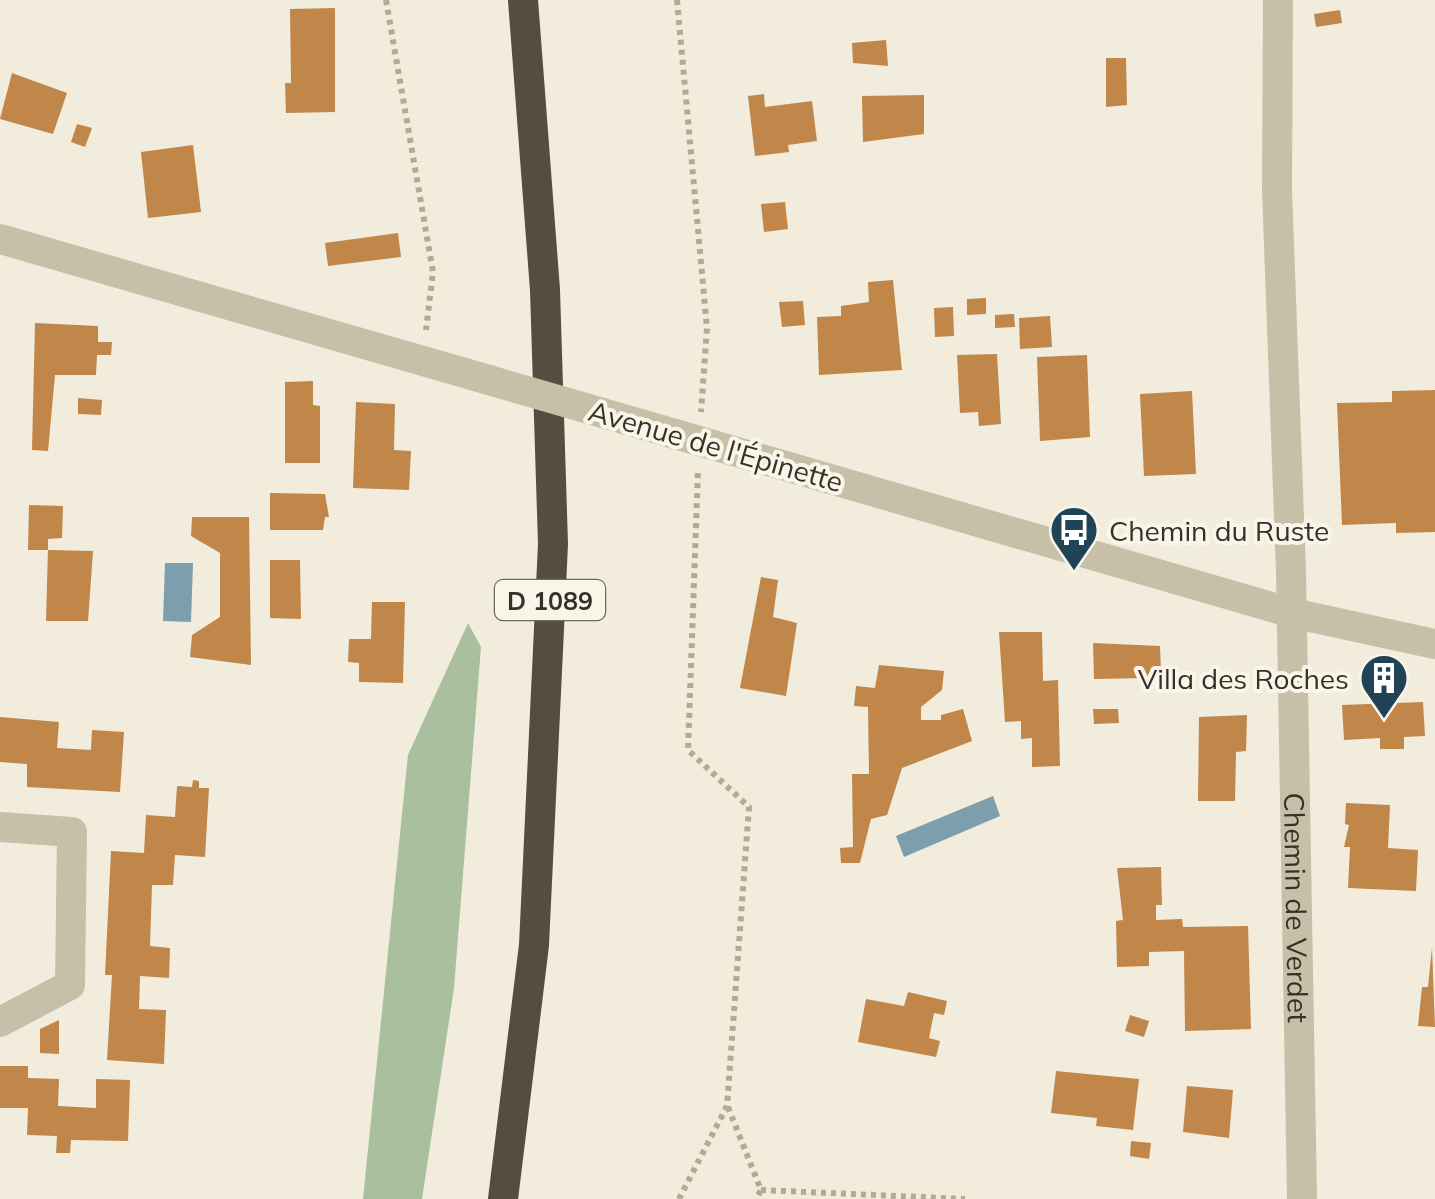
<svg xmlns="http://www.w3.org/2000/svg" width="1435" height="1199" font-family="Mulish,sans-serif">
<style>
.green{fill:#aabf9d}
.water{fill:#7c9ead}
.building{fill:#c0864a}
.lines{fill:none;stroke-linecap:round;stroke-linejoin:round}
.path{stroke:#b4aa93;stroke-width:6;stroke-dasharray:5 5;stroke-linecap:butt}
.minor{stroke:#c8bfa8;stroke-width:30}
.highway{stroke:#564c40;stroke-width:30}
.minor-bridge{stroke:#c8bfa8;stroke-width:30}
.labels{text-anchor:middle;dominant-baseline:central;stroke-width:8;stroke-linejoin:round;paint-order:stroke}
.shield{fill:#f9f5e8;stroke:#706b62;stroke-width:2.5}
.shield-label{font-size:25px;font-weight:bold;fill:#363028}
.street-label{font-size:28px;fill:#363028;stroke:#f9f5e8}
.poi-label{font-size:28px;fill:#363028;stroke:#f9f5e8;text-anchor:start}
</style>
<rect width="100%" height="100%" fill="#f1ecdc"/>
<polygon class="green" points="468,623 481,647 454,988 422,1199 363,1199 408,755"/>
<g class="water">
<polygon points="165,563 193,563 191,622 163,621"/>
<polygon points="993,796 1000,816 904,857 896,836"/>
</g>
<g class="building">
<polygon points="335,8 335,112 286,113 285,83 291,83 290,9"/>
<polygon points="1340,10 1342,23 1316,27 1314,14"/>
<polygon points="886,40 888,66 853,63 852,43"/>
<polygon points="1106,58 1126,58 1127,105 1106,107"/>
<polygon points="12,73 67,93 53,134 0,119"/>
<polygon points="764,94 765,107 812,101 817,141 788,145 789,152 755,156 748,96"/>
<polygon points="924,95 924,134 863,142 862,96"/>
<polygon points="77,124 92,128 85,147 71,142"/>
<polygon points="193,145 201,212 148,218 141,152"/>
<polygon points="785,202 788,229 764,232 761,204"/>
<polygon points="398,233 401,257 328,266 325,243"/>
<polygon points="893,280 902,370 819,375 817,317 841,316 841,306 869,302 868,282"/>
<polygon points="986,298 986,314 967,315 967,299"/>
<polygon points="803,301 805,325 782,327 779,302"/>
<polygon points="953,307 954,336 935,337 934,308"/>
<polygon points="1014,314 1015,327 995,328 995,315"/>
<polygon points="1050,316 1052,347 1020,349 1019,318"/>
<polygon points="35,323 98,326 98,342 112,342 111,355 97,355 96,375 55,375 48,451 32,450"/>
<polygon points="997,354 1001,424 979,426 978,412 960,413 957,355"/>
<polygon points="1087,355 1090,437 1040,441 1037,357"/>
<polygon points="313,381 313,405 320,406 320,463 285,463 285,382"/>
<polygon points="1435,390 1435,532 1396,533 1396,523 1342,525 1337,403 1392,402 1392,391"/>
<polygon points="1192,391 1196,474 1144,476 1140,394"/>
<polygon points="78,398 102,400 101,415 78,414"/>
<polygon points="356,402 395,404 394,450 411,451 409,490 353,488"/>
<polygon points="270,493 325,494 329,517 325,517 323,530 270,530"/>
<polygon points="29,505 63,506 62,538 48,539 48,550 28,550"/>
<polygon points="192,517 249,517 251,665 190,657 192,635 220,617 220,553 191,536"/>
<polygon points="48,550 93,551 88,621 46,621"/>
<polygon points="270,560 300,560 301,619 270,618"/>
<polygon points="761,577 778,580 773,617 797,623 786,696 740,688"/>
<polygon points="372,602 405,602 403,683 359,682 359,663 348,662 349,639 371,639"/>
<polygon points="999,632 1042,632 1043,681 1058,680 1060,766 1032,767 1032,738 1021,739 1021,721 1005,722"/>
<polygon points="1093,643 1160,646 1161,673 1147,678 1094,679"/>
<polygon points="879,665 944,671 942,690 921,707 921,720 941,720 941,715 963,709 972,741 902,768 887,815 871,819 860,863 841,863 840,848 853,847 852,774 869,774 868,707 854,706 856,686 875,688"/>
<polygon points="1423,702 1425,736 1404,737 1404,749 1380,749 1380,738 1344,740 1342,705"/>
<polygon points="1093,709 1118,709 1119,723 1094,724"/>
<polygon points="1247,715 1246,751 1236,752 1235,801 1198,801 1199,717"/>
<polygon points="0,717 59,722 57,748 91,750 92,730 124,732 120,792 27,787 27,764 0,762"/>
<polygon points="193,780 199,781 199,788 209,788 205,857 175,855 173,885 152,885 150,946 170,948 169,978 140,976 139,1009 166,1010 164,1064 107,1060 112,975 105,975 111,851 144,853 146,815 175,817 177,786 192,787"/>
<polygon points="1346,803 1390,805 1388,848 1418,850 1416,891 1348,888 1350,847 1344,847 1349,825 1345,824"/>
<polygon points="1161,867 1162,905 1156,905 1156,920 1182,919 1183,927 1248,926 1251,1029 1185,1031 1184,951 1149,952 1149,966 1117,967 1116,921 1123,920 1117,868"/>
<polygon points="1432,947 1435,1027 1418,1026 1422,987 1428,987"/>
<polygon points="908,992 947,1001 944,1015 934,1013 929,1038 940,1041 936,1057 858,1042 866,999 904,1006"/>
<polygon points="1130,1015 1149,1021 1144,1037 1125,1031"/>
<polygon points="59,1020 59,1054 40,1053 40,1029"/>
<polygon points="0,1066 28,1066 28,1078 59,1079 58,1106 96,1108 96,1079 130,1080 128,1141 71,1140 70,1153 56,1153 57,1136 27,1135 28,1108 0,1108"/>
<polygon points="1056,1071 1139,1079 1133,1130 1096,1126 1097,1118 1051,1113"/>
<polygon points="1187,1086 1233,1090 1229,1138 1183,1132"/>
<polygon points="1131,1141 1151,1143 1149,1159 1130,1156"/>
</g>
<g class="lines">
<g class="path">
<polyline points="386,0 433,272 426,330"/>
<polyline points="677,0 707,328 701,412"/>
<polyline points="728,1107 761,1190 756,1199"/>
<polyline points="761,1190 965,1199"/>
<polyline points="679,1199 727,1106 749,807 688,750 698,470"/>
</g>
<g class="minor">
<path id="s1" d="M1278 0 1277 190 1291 572 1302 1199"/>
<polyline points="0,239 489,380"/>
<polyline points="675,434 1292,613 1435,644"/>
<polyline points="0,827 72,832 70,985 0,1022"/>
</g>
<polyline class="highway" points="503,1199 534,945 553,544 545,290 523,0"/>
<polyline class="minor-bridge" points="489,380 675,434"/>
</g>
<defs>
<g id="bus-pin" transform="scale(2.5)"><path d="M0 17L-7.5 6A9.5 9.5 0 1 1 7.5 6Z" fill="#204455" stroke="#f9f5e8"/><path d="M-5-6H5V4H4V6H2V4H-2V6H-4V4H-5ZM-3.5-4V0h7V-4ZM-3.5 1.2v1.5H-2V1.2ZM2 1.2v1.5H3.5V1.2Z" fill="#fff"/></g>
<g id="building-pin" transform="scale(2.5)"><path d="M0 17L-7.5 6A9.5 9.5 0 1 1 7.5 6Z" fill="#204455" stroke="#f9f5e8"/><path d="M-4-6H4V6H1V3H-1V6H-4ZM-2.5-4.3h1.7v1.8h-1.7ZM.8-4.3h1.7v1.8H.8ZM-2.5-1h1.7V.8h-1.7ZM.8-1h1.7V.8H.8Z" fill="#fff"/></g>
</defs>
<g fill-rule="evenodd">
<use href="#bus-pin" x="1074" y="530"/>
<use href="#building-pin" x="1384" y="678"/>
</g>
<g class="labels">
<rect class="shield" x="495" y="580" width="110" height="40" rx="8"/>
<g class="shield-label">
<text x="550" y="600">D 1089</text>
</g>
<g class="street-label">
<text transform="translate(716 446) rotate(16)">Avenue de l'Épinette</text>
<text stroke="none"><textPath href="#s1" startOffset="908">Chemin de Verdet</textPath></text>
</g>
<g class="poi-label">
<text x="1109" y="530">Chemin du Ruste</text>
<text x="1349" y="678" text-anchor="end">Villa des Roches</text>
</g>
</g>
</svg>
